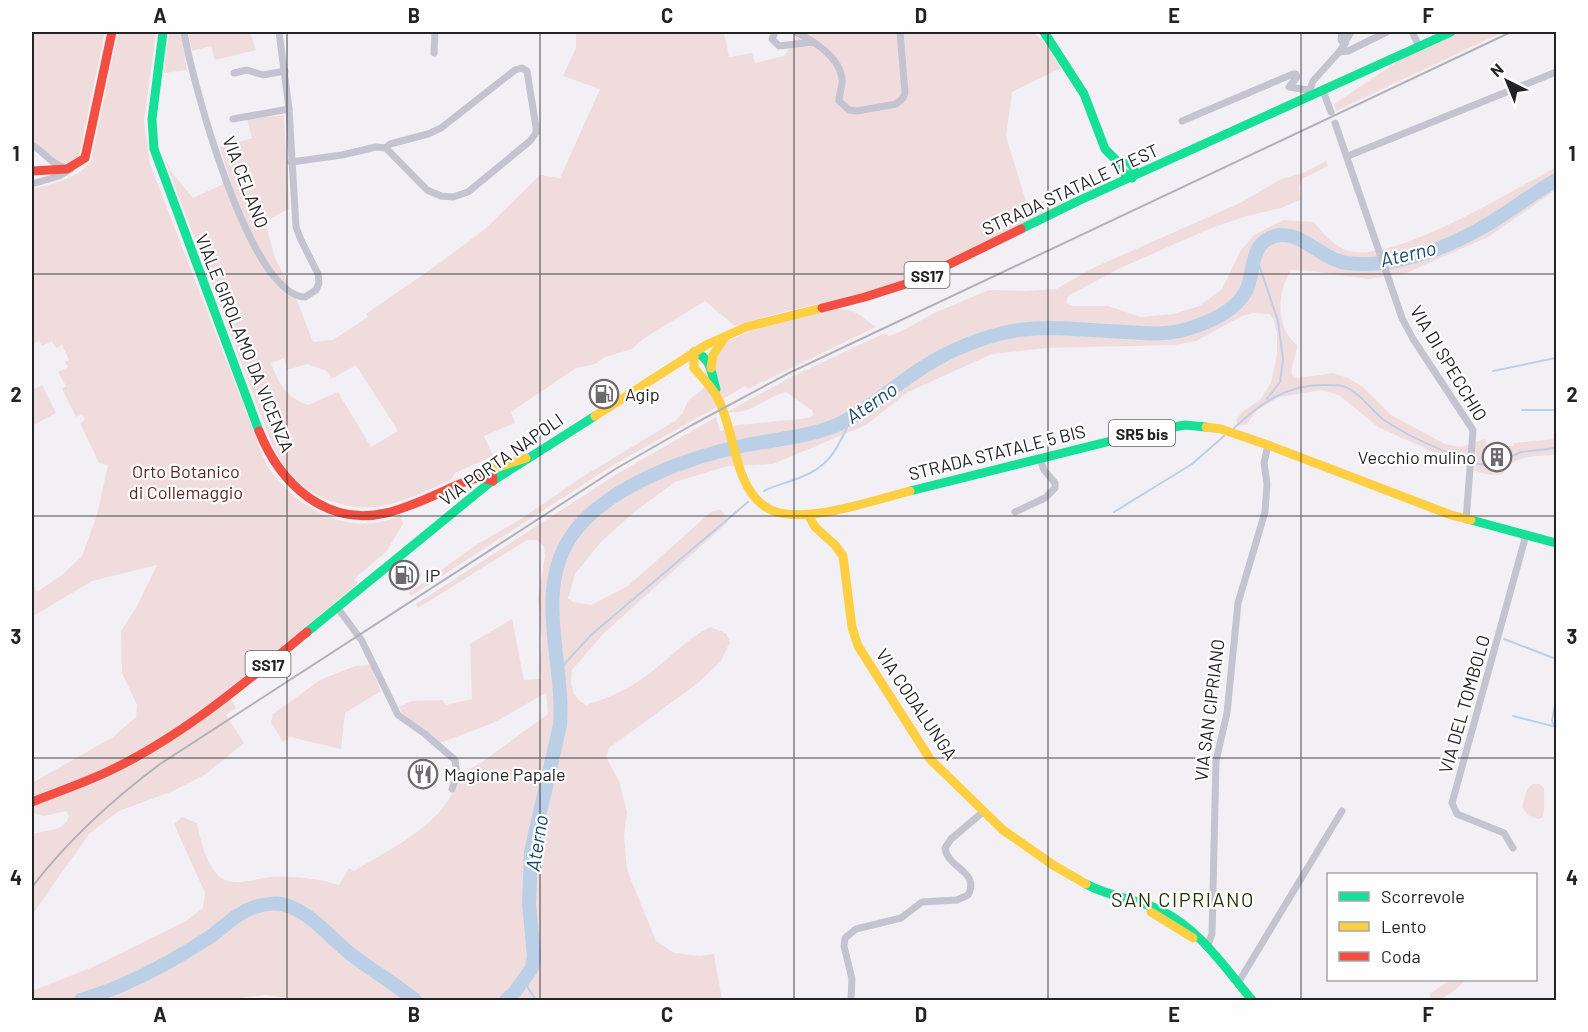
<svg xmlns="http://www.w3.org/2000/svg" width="1588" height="1032" font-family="Barlow,sans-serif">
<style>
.green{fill:#f0dcdc;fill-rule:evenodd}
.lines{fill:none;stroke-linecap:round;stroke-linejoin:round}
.stream{stroke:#bbd0e7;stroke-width:2}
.river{stroke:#bbd0e7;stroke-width:14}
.street{stroke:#c3c4cf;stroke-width:7}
.fast{stroke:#16e098;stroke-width:9}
.slow{stroke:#ffcf43;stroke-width:9}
.jam{stroke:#f24e42;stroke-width:9}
.rail{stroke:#b2b0b8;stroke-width:2}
.grid{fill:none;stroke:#232224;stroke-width:1.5;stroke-opacity:0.55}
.labels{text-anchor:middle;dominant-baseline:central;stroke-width:4.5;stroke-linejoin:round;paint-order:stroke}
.shield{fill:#fefefe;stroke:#656465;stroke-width:1.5}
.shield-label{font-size:16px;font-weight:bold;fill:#232224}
.street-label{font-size:18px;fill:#232224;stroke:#fefefe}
.poi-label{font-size:18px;fill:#232224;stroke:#fefefe;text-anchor:start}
.park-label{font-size:18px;fill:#5e2523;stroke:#fefefe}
.water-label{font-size:20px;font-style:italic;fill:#184970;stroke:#fefefe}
.neighbourhood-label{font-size:20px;letter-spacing:1.5px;fill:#1f3200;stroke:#fefefe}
.neatline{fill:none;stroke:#232224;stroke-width:2}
.grid-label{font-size:20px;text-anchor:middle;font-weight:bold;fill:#232224}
</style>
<rect width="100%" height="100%" fill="#f3f0f5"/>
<g class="green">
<path d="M32 32H105L80 151 78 157 68 163C53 164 45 148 32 142Z"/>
<path d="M118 32H156L144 121 150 164 267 466C290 500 335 531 379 522 386 521 394 518 401 515L403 524 386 552 354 579 358 583 265 661 256 653 245 662 252 671 231 699 236 708 226 715 244 743 206 774 173 791 119 811 89 834 32 915V835C45 828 63 834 69 816L66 811 44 816 32 813V783L113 737 136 717 137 705 122 673 121 631 136 608 157 565 92 581 32 617V583L37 592 62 575 82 556 97 515 108 465 99 463 80 423 85 420 82 414 76 417 62 389 66 386 58 372 68 367 65 362 69 360 62 345 56 348 52 341 42 346 39 341 32 345V189C51 184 78 179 91 161Z"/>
<polygon points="169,32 181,32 187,70 164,73"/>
<polygon points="188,32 250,32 256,50 215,60 211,46 192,51"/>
<path d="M576 32H726H724L729 57 752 53 755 63 784 56 794 40 793 32H1033L1043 41 1061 68 1012 92 1006 136 1027 205 1060 197 1064 204 913 277 872 291 771 315 735 326 705 301 643 339 632 349 605 357 595 364 576 368 511 412 515 423 484 436 493 456 455 473 451 480C430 489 409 500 387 505 353 513 313 500 290 474 282 464 277 453 271 442L164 157 173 174 193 198 230 181 220 147 252 138 247 119 284 115 289 209 265 221 275 258 298 303 313 342 333 340 368 317 366 314 441 262 485 229 540 175 560 178 600 89 563 76 576 48ZM284 358 287 370 307 364 327 371 331 379 356 365 398 431 371 447 338 392 308 405C286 397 279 384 271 363Z"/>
<polygon points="1461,32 1503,32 1336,111 1334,104 1403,58"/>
<path d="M1326 161 1328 166 1302 179 1299 186 1300 200 1281 208 1247 216 1209 229 1118 269 1068 296 1066 303 1073 306H1108L1141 317 1173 314 1199 306 1222 289 1241 250 1254 235 1283 220 1314 222C1323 233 1334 247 1349 251 1395 263 1513 190 1556 167V190L1488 237 1406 273 1369 279 1310 271 1291 270C1277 292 1275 327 1297 345 1297 356 1290 365 1292 375L1298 378 1333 373 1348 378 1363 387 1391 415 1445 444 1461 447 1485 439 1496 471 1506 467 1499 446H1513L1514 443 1556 439V455C1545 456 1529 455 1518 460 1497 470 1513 479 1480 473L1378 427 1339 395 1321 390 1279 397 1257 410 1247 424 1238 426 1236 420 1242 412 1260 400 1271 383 1277 355V332L1273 318 1269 314 1253 313 1242 316 1196 341 1174 345 1047 348 992 354 908 392 866 425 773 464 728 466 675 482 633 513 601 542 575 574 568 598 573 602 591 605 628 586 712 511 721 510 726 516 728 522 603 634 572 670 571 683 574 694 580 701 586 705C608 698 627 690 646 676 668 660 686 639 710 627L726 633 730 642 721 661 698 683 609 748 606 757 619 781 627 812 624 835 627 870 656 941 674 953 700 956 714 954 722 1000H304L265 995 226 1000H32V991L93 967 186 921 203 908 205 893 174 824 182 817 197 823C201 843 209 881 234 882 246 883 259 878 271 877 292 876 319 878 339 885L349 868 354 871C393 847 448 823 460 774L482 762 548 714 546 693 493 723 440 743 404 717 399 707 412 701 442 700 446 705 472 699 470 644 512 619 524 680 542 679 540 669 542 642 538 597 545 557 544 546 537 540H527L418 608 416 604 620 472 716 417 720 431 738 425 809 418 814 415 812 410 786 392C766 397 749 416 727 412L791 377 885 333 889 336 902 331 934 313 989 290 1025 291 1056 289 1093 268 1240 203 1281 179 1303 173Z"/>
<path d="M834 309C858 309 858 315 876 327L748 389 745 386 723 399 724 403 615 464 411 596 409 593 476 545 524 517 582 477 675 421 682 414 688 401 706 386 715 358 728 341 750 331Z"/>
<polygon points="42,385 56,413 32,426 32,390"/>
<polygon points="370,665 381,691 345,713 341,749 290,737 283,742 271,722 273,714 320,680 355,666"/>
<path d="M1532 784H1540L1544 788C1544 797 1545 808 1543 817L1539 819 1529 816 1522 807 1527 790Z"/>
<path d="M1450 980H1466C1457 988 1443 1003 1430 999V994Z"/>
</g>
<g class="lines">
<g class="stream">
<polyline points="1259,247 1258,262 1278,321 1283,359 1280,382 1267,399"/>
<polyline points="1493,371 1556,358"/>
<polyline points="1522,410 1556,410"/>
<path d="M1234 428C1260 404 1285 385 1323 385 1332 385 1341 384 1350 389 1363 397 1372 411 1384 420 1409 437 1440 450 1468 460"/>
<polyline points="1510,457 1521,452 1556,448"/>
<polyline points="1475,463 1489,466"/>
<path d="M764 491C775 485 787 483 799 478 832 466 838 446 852 417"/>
<polyline points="1114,512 1192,464 1224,436"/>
<polyline points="1504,639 1556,659"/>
<polyline points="558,671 591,635 748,502"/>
<polyline points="1513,716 1556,727"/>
<polyline points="1554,726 1552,721 1556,698"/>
<polyline points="525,979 528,988 536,1000"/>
</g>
<g class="river">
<path d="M81 1000C124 987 168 964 205 940 222 930 235 913 255 907 266 903 280 902 291 907 314 916 332 940 352 955 373 971 395 984 415 1000"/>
<path d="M506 1000 514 993 532 968 534 956 529 904 531 852 560 725C565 664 534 594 570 538 603 487 690 456 747 445 777 439 808 437 837 425 865 412 888 391 913 374 940 355 971 341 1003 333 1044 323 1086 331 1127 332 1145 333 1162 335 1180 331 1203 325 1234 313 1246 291 1256 271 1248 244 1275 236 1301 229 1321 260 1347 263 1393 269 1445 249 1485 226 1509 212 1532 194 1556 180"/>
</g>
<g class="street">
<path d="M184 32C192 80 249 295 305 297L316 290 319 283 318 274 301 240 296 227 289 109 279 32"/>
<polyline points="775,32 772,39 779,46 813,42"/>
<path d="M796 32C813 41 839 56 842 78 843 86 839 93 839 101L849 110 857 111 896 104 903 98 905 93 900 32"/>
<polyline points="1342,32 1341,40 1345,44"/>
<polyline points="1412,32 1419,46"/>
<polyline points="1339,52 1348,51 1387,32"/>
<polyline points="434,53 435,32"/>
<polyline points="234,73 247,70 263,75 285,71"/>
<polyline points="1323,91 1331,112"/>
<polyline points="1308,95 1313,81 1340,51 1351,32"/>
<polyline points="233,119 289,109"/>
<polyline points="1182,121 1293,74 1296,74 1297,77 1289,87 1308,90"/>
<polyline points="1335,123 1402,318 1413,339 1473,430 1466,520"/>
<path d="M32 145C45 152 51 165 67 168"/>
<polyline points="1348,156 1556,72"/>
<polyline points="291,162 342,155 376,147 386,148 390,144 428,134 441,128 515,70 522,68 527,71 536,127 536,133 530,141 468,192 453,197 441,196 427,190 386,148"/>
<polyline points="32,184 59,176 71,169"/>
<polyline points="1015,512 1045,498 1055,488 1055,483 1044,470 1040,459"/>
<polyline points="337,607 362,641 398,715 425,734 455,760 457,774 452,789"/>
<polyline points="1513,848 1504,833 1457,814 1452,803 1526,535"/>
<polyline points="1207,947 1212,934 1216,761 1227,713 1238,603 1265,512 1267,484 1264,463 1268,445"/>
<polyline points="1238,983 1342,811"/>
<path d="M851 1000 852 979 844 946 845 938 856 929 901 918 922 902 957 900 968 895C981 872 947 868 945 848L951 839 983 812"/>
</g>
<g class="fast">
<polyline points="163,32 152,119 154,149 259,431"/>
<polyline points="1044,32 1084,94 1105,149 1115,159 1124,173 1132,178 1134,168 1129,162"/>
<polyline points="1021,229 1078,201 1451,32"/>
<path d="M694 352C712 358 711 373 716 389"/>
<polyline points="910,491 1151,431 1185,425 1206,427"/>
<polyline points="1471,520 1556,543"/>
<polyline points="307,632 488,484 595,416"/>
<path d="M1086 884C1109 897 1137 899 1160 910 1200 929 1225 968 1252 1000"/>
</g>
<g class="slow">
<path d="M694 352V368C702 377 711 386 717 397 728 417 731 441 738 463 743 480 753 502 771 510 804 525 874 500 910 491"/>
<polyline points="711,368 713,355 725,337"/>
<polyline points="595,416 706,345 746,327 822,308"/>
<polyline points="1206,427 1221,429 1268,445 1451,515 1471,520"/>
<polyline points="486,471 526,458"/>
<polyline points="809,516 815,527 835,545 843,556 852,627 858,646 930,759 1003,830 1053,865 1086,884"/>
<polyline points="1151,912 1193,938"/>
</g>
<g class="jam">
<polyline points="32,171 67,169 85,158 112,32"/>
<polyline points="822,308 865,297 915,281 1021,229"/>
<path d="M259 431C280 483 325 527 386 513 416 506 443 490 472 479L482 478 493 481 492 473 485 471"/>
<path d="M32 802C57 792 84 783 109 771 181 737 245 683 307 632"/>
</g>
<path class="rail" d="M32 887C68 840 112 800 160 764L617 468 692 425 789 373 1511 32"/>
</g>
<path class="grid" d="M287 32V1000M540 32V1000M794 32V1000M1048 32V1000M1301 32V1000M32 274H1556M32 516H1556M32 758H1556"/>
<defs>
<g id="fuel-ring" transform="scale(1.5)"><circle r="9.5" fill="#fefefe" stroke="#6c6a6d" stroke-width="1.5"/><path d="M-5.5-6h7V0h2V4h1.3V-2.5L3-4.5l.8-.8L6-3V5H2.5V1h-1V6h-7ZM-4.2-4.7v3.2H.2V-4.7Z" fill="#6c6a6d"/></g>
<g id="building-ring" transform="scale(1.5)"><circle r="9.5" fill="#fefefe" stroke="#6c6a6d" stroke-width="1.5"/><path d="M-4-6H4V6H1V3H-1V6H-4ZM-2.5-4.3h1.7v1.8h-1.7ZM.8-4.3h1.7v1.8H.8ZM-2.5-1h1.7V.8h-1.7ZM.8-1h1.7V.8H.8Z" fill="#6c6a6d"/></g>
<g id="restaurant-ring" transform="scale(1.5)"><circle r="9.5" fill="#fefefe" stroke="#6c6a6d" stroke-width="1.5"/><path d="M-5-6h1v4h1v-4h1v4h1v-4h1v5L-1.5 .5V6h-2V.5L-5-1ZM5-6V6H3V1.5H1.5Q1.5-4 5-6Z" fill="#6c6a6d"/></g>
</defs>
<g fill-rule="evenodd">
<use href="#fuel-ring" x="604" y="394"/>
<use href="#building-ring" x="1497" y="457"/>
<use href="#fuel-ring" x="404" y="575"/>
<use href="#restaurant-ring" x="423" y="774"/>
</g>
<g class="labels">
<g class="shield">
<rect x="904.5" y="262" width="45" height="26" rx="4.5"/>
<rect x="1109" y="420" width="66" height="26" rx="4.5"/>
<rect x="245.5" y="651" width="45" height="26" rx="4.5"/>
</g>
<g class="shield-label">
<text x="927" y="275">SS17</text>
<text x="1142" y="433">SR5 bis</text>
<text x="268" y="664">SS17</text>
</g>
<g class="street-label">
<text transform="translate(246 182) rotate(69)">VIA CELANO</text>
<text transform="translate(1070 189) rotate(-25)">STRADA STATALE 17 EST</text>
<text transform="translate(245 343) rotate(68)">VIALE GIROLAMO DA VICENZA</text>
<text transform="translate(1449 363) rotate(59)">VIA DI SPECCHIO</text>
<text transform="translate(997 452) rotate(-14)">STRADA STATALE 5 BIS</text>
<text transform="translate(501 459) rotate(-35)">VIA PORTA NAPOLI</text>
<text transform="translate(917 704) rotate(56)">VIA CODALUNGA</text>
<text transform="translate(1464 704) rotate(-74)">VIA DEL TOMBOLO</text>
<text transform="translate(1209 710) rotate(-83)">VIA SAN CIPRIANO</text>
</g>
<g class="poi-label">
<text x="625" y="394">Agip</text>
<text x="1476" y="457" text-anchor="end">Vecchio mulino</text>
<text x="425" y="575">IP</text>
<text x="444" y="774">Magione Papale</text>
</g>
<g class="park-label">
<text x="186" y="471">Orto Botanico<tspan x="186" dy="21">di Collemaggio</tspan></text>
</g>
<g class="water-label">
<text transform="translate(1408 253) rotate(-13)">Aterno</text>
<text transform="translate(871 402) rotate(-34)">Aterno</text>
<text transform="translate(536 843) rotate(-81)">Aterno</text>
</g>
<g class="neighbourhood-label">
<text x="1183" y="899">SAN CIPRIANO</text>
</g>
</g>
<rect width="1588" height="1032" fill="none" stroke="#fefefe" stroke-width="66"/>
<rect x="1327" y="873" width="210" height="108" fill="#fefefe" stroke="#a6a6a7" stroke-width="1.5"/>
<rect x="1339" y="892" width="30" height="9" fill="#16e098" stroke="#a6a6a7" stroke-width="1.5"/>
<text x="1381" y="903" font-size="18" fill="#232224">Scorrevole</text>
<rect x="1339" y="922" width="30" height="9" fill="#ffcf43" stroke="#a6a6a7" stroke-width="1.5"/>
<text x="1381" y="933" font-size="18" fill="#232224">Lento</text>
<rect x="1339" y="952" width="30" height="9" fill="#f24e42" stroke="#a6a6a7" stroke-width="1.5"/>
<text x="1381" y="963" font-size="18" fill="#232224">Coda</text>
<g transform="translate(1507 81) rotate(317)" stroke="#fefefe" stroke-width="4.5" paint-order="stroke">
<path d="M0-4.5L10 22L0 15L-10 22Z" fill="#232224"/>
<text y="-9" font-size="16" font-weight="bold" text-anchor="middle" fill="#232224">N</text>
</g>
<rect x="33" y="33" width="1522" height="966" class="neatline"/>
<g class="grid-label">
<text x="160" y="23">A</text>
<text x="414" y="23">B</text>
<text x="667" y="23">C</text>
<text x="921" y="23">D</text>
<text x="1174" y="23">E</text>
<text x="1428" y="23">F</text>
<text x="16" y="161">1</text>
<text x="1572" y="161">1</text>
<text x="16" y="402">2</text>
<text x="1572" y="402">2</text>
<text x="16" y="644">3</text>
<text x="1572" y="644">3</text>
<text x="16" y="885">4</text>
<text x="1572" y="885">4</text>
<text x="160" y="1022">A</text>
<text x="414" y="1022">B</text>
<text x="667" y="1022">C</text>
<text x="921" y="1022">D</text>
<text x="1174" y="1022">E</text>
<text x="1428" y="1022">F</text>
</g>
</svg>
